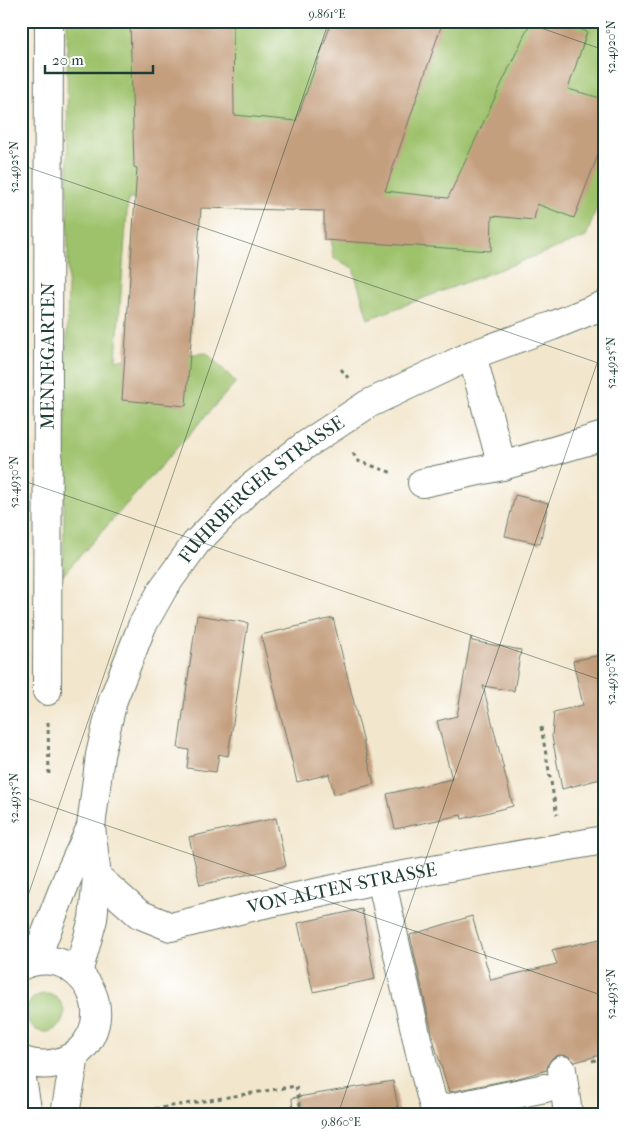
<svg xmlns="http://www.w3.org/2000/svg" width="625" height="1135" font-family="'IM FELL French Canon',serif">
<style>
.green{fill:#9ec26c;stroke:#5e8050}
.building{fill:#c49f7e}
.lines{fill:none;stroke-linecap:round;stroke-linejoin:round}
.minor-casing{stroke:#697869;stroke-width:30}
.major-casing{stroke:#697869;stroke-width:30}
.path{stroke:#697869;stroke-width:3;stroke-dasharray:4 4;stroke-linecap:butt}
.minor{stroke:#fff;stroke-width:28}
.major{stroke:#fff;stroke-width:28}
.ticks{fill:none;stroke:#1f3d34;stroke-width:1;stroke-opacity:0.45}
.labels{text-anchor:middle;dominant-baseline:central;stroke-width:4.5;stroke-linejoin:round;paint-order:stroke}
.street-label{font-size:19px;fill:#1f3d34;stroke:#fff}
.neatline{fill:none;stroke:#1f3d34;stroke-width:2}
.ticks-label{font-size:12px;text-anchor:middle;fill:#1f3d34}
</style>
<rect width="100%" height="100%" fill="#fff"/>
<filter id="ink" filterUnits="userSpaceOnUse"><feTurbulence type="fractalNoise" baseFrequency=".02" numOctaves="2"/><feDisplacementMap in="SourceGraphic" scale="10" xChannelSelector="R" yChannelSelector="G"/><feConvolveMatrix kernelMatrix="1 2 1 2 8 2 1 2 1" color-interpolation-filters="sRGB"/></filter>
<filter id="wash" filterUnits="userSpaceOnUse"><feTurbulence type="fractalNoise" baseFrequency=".0096" numOctaves="4" result="noise"/><feDisplacementMap in="SourceGraphic" scale="20" xChannelSelector="R" yChannelSelector="G"/><feGaussianBlur stdDeviation="1.12" result="paint"/><feColorMatrix in="noise" values="0 0 0 0 0 0 0 0 0 0 0 0 0 0 0 0 0 1.4 0 .05"/><feComposite in="paint" operator="in"/></filter>
<g filter="url(#wash)">
<rect width="100%" height="100%" fill="#f2e6cc"/>
<g class="green">
<polygon points="67,21 604,21 604,188 586,237 368,319 353,268 333,258 328,204 128,199 116,360 207,353 236,382 63,575 68,281"/>
<circle cx="45" cy="1013" r="19"/>
</g>
<g id="blocks">
<g class="building">
<polygon points="130,21 233,21 234,115 296,121 332,21 443,21 385,191 448,198 531,21 563,21 587,32 568,89 604,99 604,139 574,218 537,204 534,220 492,216 491,251 324,240 324,211 201,208 186,406 122,400 137,168 134,167"/>
<polygon points="515,495 548,503 540,544 505,536"/>
<polygon points="197,615 248,623 228,756 219,754 216,772 187,768 189,750 178,748"/>
<polygon points="333,618 374,784 334,794 329,774 297,782 261,635"/>
<polygon points="471,637 472,641 521,650 514,691 483,686 513,806 462,819 461,815 395,829 387,794 452,779 437,721 457,716"/>
<polygon points="604,654 604,778 562,789 552,737 554,712 583,705 573,661"/>
<polygon points="276,818 286,866 200,885 189,837"/>
<polygon points="362,909 375,979 313,992 298,923"/>
<polygon points="472,916 491,980 557,964 552,950 604,938 604,1054 575,1062 568,1056 559,1055 552,1058 548,1064 547,1070 518,1078 449,1092 435,1046 410,935"/>
<polygon points="393,1081 399,1114 293,1114 292,1098"/>
</g>
</g>
</g>
<g filter="url(#ink)">
<use href="#blocks" fill-opacity="0" stroke="#697869" stroke-width="1"/>
<g class="lines">
<g class="minor-casing">
<g id="minor">
<polyline points="472,355 502,466"/>
<polyline points="422,483 502,466 604,436"/>
<path id="s1" d="M47 691 49 21"/>
<path id="s2" d="M97 877 139 914 171 927 259 905 381 879 604 840"/>
<polyline points="381,879 423,1066 435,1111 545,1088"/>
<polyline points="562,1070 568,1114"/>
</g>
</g>
<g class="major-casing">
<g id="major">
<polyline points="35,961 67,879 91,827"/>
<path d="M21 966C36 959 55 958 69 967 126 1004 85 1084 21 1060"/>
<path id="s3" d="M78 973 93 919 97 877 91 827 100 755 113 700 142 626 164 587 196 543 251 487 304 446 368 404 472 355 552 326 604 305"/>
<polyline points="21,1074 28,1114"/>
<polyline points="65,1114 75,1056"/>
</g>
</g>
<g class="path">
<polyline points="341,369 349,379"/>
<polyline points="353,453 358,461 393,473"/>
<polyline points="48,722 49,777"/>
<polyline points="541,727 557,815"/>
<polyline points="592,1061 604,1057"/>
<polyline points="123,1114 296,1086 302,1114"/>
</g>
<use href="#minor" class="minor"/>
<use href="#major" class="major"/>
</g>
</g>
<path class="ticks" d="M521 21 604 50M21 165 604 365M21 480 604 681M21 796 604 996M21 916 329 21M21 1111 28 1114M338 1114 604 343"/>
<g class="labels">
<g class="street-label">
<text stroke="none"><textPath href="#s1" startOffset="335">MENNEGARTEN</textPath></text>
<text stroke="none"><textPath href="#s3" startOffset="541">FUHRBERGER STRASSE</textPath></text>
<text stroke="none"><textPath href="#s2" startOffset="266">VON-ALTEN-STRASSE</textPath></text>
</g>
</g>
<rect width="625" height="1135" fill="none" stroke="#fff" stroke-width="55"/>
<path d="M45 65v8h108v-8" fill="none" stroke="#1f3d34" stroke-width="2.5"/>
<text x="52" y="65" font-size="15" fill="#1f3d34" stroke="#ffffff" stroke-width="4" paint-order="stroke">20 m</text>
<rect x="28" y="28" width="570" height="1080" class="neatline"/>
<g class="ticks-label">
<text x="327" y="18">9.861°E</text>
<text transform="translate(611 47) rotate(-90)" y="4">52.4920°N</text>
<text transform="translate(14 167) rotate(-90)" y="4">52.4925°N</text>
<text transform="translate(611 363) rotate(-90)" y="4">52.4925°N</text>
<text transform="translate(14 482) rotate(-90)" y="4">52.4930°N</text>
<text transform="translate(611 679) rotate(-90)" y="4">52.4930°N</text>
<text transform="translate(14 798) rotate(-90)" y="4">52.4935°N</text>
<text transform="translate(611 994) rotate(-90)" y="4">52.4935°N</text>
<text x="341" y="1126">9.860°E</text>
</g>
</svg>
